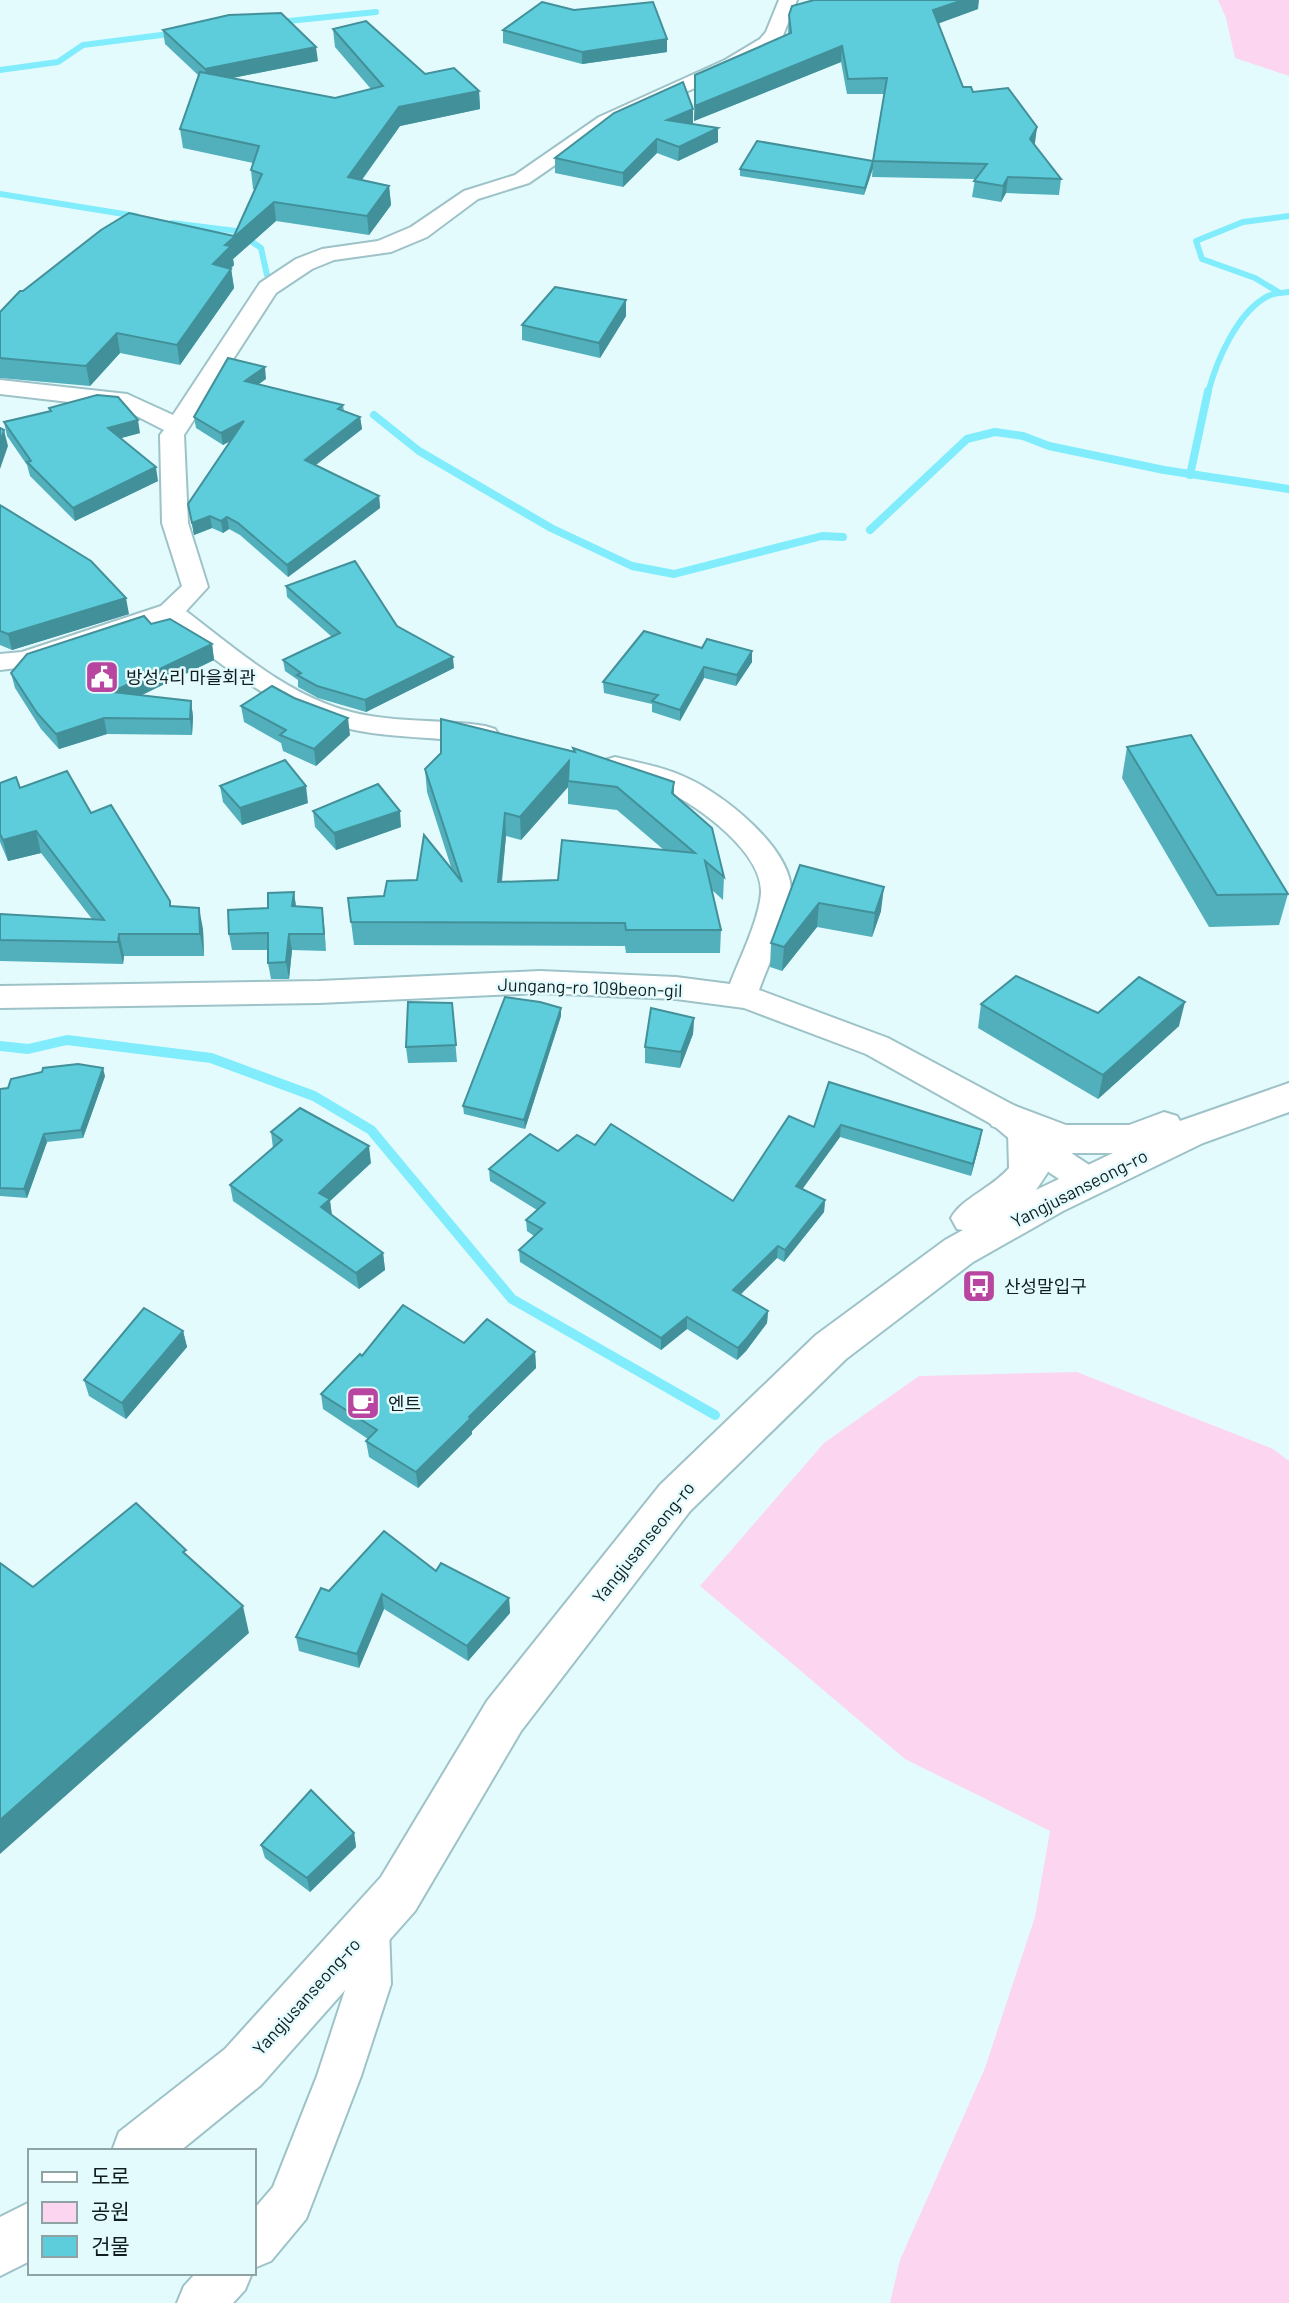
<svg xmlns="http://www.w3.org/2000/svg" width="1289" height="2303" font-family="Barlow,'Noto Sans KR',sans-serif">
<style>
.green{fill:#fcd5f0}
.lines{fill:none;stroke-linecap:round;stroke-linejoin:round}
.stream-far2{stroke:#81edfc;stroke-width:6}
.stream-far1{stroke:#81edfc;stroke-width:8}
.stream{stroke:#81edfc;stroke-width:10}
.street-casing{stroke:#9dc2c7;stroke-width:4}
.secondary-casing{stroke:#9dc2c7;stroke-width:4}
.street{fill:#fff;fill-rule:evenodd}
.secondary{fill:#fff;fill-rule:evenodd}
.wall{fill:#51b0bc;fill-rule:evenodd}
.shaded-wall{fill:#429099}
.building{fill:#5ecddb;stroke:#429099;stroke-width:2;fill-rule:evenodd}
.labels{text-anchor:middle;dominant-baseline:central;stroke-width:5;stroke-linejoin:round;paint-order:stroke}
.poi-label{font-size:18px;fill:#101e20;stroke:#e4fbfe;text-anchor:start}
.street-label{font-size:18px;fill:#101e20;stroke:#e4fbfe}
</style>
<rect width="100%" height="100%" fill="#e4fbfe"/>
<g class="green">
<polygon points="1218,0 1289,0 1289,76 1235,58 1226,18"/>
<polygon points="1077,1372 1273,1449 1289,1461 1289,2303 890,2303 900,2260 985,2068 1035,1917 1050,1831 905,1759 700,1586 824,1443 919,1376"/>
</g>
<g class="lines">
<g class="stream-far2">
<polyline points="279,22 376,12"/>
<polyline points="0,70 58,62 83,45 177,33"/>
<polyline points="0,194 136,216"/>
<polyline points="172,223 236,231 261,248 267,275"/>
<polyline points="1280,293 1255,278 1202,259 1196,241 1243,222 1289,216"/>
<path d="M1208 393C1216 362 1237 312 1268 296 1274 293 1282 293 1289 292"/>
</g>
<g class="stream-far1">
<polyline points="374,415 419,451 551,528 632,566 674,574 822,536 843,537"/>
<polyline points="1190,475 1208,391"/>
<polyline points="870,530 967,439 995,432 1023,436 1049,446 1164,470 1289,489"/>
</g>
<polyline class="stream" points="0,1046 28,1049 67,1040 211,1058 314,1096 371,1130 512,1299 715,1415"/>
<g class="street-casing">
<g id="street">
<path d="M779 0H797L782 38 774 47 739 68 613 125 529 183 478 199 427 237 391 252 334 260 312 269 276 293 184 435 188 523 208 587 186 611C236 649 288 696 351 712 394 723 441 719 485 726L495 729 499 735 495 741 485 744C439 736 391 739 346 728 276 712 222 664 166 622L34 666 0 670V654L22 652 161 606 182 586 162 523 160 435 164 430 121 408 0 394V380L127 394 173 415 260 283 296 259 322 249 378 241 411 227 464 191 515 175 599 117 725 60 760 39 766 32Z"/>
<path d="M615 757C639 763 664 767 687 778 723 794 793 849 791 893 789 922 769 962 759 990L888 1038 1017 1107 1074 1155 1100 1172 1105 1181 1100 1190 1088 1194 1076 1190 1050 1173 993 1125 866 1054 744 1008 676 999 540 993 319 1003 0 1008V986L319 981 540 971 676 977 730 984C740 958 759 920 761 893 763 853 699 806 666 791 647 781 626 778 605 772L601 766 605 760Z"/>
<polygon points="367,1907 382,1913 389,1928 391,1984 361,2076 306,2219 271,2261 254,2268 254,2209 273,2187 317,2076 347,1984 345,1928 352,1913"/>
<polygon points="196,2273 252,2273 245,2290 233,2303 177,2303 184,2286"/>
</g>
</g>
<g class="secondary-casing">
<g id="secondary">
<path d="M1289 1083V1112L1203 1143 1063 1211 973 1262 846 1359 690 1511 521 1731 415 1911 261 2085 180 2151H112L119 2132 225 2049 381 1877 487 1701 660 1485 816 1335 945 1240 963 1230 957 1229 951 1218C962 1198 992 1188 1009 1168L1008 1132 992 1126 986 1116 992 1106 1005 1102 1066 1125H1129L1164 1112 1177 1116 1180 1121ZM1047 1148 1063 1153H1113L1036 1190 1048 1172Z"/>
<polygon points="30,2202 30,2261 0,2276 0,2217"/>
</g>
</g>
<use href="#street" class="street"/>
<use href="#secondary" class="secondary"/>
</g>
<g class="wall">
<polygon points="978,9 938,23 963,87 1037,127 1034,144 1061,179 1059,195 1006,193 1001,202 972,197 975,179 872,177 873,161 884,94 847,94 841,62 694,121 695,75 788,34 789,15"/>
<polygon points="574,10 667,52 582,64 503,43 503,30"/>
<polygon points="333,29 425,74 479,91 480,109 400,126 362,180 389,186 391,205 369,235 276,221 233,259 234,265 231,268 234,288 180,365 120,353 90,386 0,378 0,312 23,291 234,236 255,190 253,189 251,170 253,163 183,148 180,129 198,75 165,44 163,30 318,61 232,78 335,98 371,89 335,47"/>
<polygon points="693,123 692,124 718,142 678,161 657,153 623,187 555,173 555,158"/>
<polygon points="873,161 873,168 864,195 740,176 740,169"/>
<polygon points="626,316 600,358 522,340 522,325"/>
<polygon points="266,379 259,384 343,405 344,411 360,417 362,429 315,465 379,496 380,508 288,577 240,535 229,529 223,533 212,528 194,535 188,504 230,441 223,445 196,428 194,417"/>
<polygon points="49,408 140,433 121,438 158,481 75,521 30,476 27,465 7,436 4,422 50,411"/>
<polygon points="0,505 129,614 12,650 0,645"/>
<polygon points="286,586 397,626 454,668 366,712 318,698 298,687 298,680 285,671 283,660 332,637 287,597"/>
<polygon points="151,624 212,644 214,660 140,696 191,701 193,717 192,735 107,734 59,749 41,729 15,688 11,673"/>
<polygon points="702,648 752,651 752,662 736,686 704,678 680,721 652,712 652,704 604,693 603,682"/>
<polygon points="241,706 350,735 316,766 283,751 281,743 244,722"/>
<polygon points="1127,747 1288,894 1279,925 1209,927 1122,778"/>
<path d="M573 748 674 782V795L724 877 723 900 712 890 721 930 720 953H626L625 946 354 945 348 898 384 896 417 880 452 870 427 792 425 769 574 752ZM568 787V804L617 810 664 850 558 880 502 882 506 836 521 840Z"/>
<polygon points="0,783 20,788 91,813 172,907 203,929 204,956 124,956 123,964 0,961 0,914 92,919 41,853 8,861 0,842"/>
<polygon points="220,786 308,803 242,825 223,802"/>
<polygon points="313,811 401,827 336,850 315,827"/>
<polygon points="800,865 881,911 872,937 817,927 782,971 770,967 771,943"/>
<polygon points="294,892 296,906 322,908 326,951 292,950 289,979 271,979 268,963 268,950 232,950 229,934"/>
<polygon points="452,1003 457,1062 408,1063 406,1047"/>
<polygon points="981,1004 1098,1013 1179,1026 1098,1099 978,1028"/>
<polygon points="561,1016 525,1129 464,1114 463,1106"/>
<polygon points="694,1018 693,1034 680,1068 645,1063 645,1047"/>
<polygon points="105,1076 83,1138 47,1142 27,1198 0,1196 0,1089"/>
<polygon points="829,1082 980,1142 971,1176 840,1137 802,1189 825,1200 824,1212 784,1262 777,1258 740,1295 768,1311 767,1323 746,1351 737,1360 687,1329 661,1350 520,1262 519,1250 534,1236 527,1231 526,1220 537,1210 490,1181 489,1169 558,1151 595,1145 733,1201 814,1127"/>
<polygon points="271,1132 371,1163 330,1201 332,1216 383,1253 385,1270 359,1289 233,1201 230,1185 273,1148"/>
<polygon points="183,1331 187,1347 126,1419 89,1396 84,1380"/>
<polygon points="464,1343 535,1352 536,1368 472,1431 472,1434 418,1488 369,1457 366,1441 368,1439 323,1409 321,1394 362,1356"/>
<polygon points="436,1571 509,1598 510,1613 468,1661 384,1609 359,1668 299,1651 296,1637 329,1591"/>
<polygon points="354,1833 356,1847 310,1892 265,1858 261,1845"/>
</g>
<g class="shaded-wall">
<polygon points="963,0 979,0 978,9 932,26 933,10"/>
<polygon points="667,39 667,52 582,64 582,52"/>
<polygon points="842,46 841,62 694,121 695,106"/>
<polygon points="316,47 318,61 207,83 205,69"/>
<polygon points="479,91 480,109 400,126 350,196 348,177 399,107"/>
<polygon points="693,109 693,123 667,134 667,120"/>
<polygon points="1037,127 1035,143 1028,155 1030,139"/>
<polygon points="718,128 718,142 678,161 679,147"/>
<polygon points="657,139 657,153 623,187 623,173"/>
<polygon points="873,161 873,168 864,195 865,188"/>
<polygon points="1008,177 1006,193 1001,202 1003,186"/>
<polygon points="389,186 391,205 369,235 367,216"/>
<polygon points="274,202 276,221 233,259 234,265 216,284 213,264 225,245"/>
<polygon points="231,269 234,288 180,365 177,345"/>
<polygon points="626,300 626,316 600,358 599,343"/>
<polygon points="117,333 120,353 90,386 86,366"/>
<polygon points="265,367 266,379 247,392 245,381"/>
<polygon points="360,417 362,429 307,472 305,460"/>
<polygon points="138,420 140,433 110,441 108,428"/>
<polygon points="244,421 246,432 223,445 221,433"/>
<polygon points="4,430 8,446 0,469 0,443"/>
<polygon points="156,467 158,481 75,521 73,508"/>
<polygon points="379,496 380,508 288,577 287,565"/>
<polygon points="210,516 212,528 194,535 192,523"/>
<polygon points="227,517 229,529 223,533 221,521"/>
<polygon points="126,598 129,614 12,650 8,634"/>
<polygon points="212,644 214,660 115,708 112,692"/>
<polygon points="752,651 752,662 736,686 737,675"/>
<polygon points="453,657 454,668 366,712 365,700"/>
<polygon points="704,667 704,678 680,721 680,710"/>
<polygon points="191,701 193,717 192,735 190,719"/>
<polygon points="104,718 107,734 59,749 56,734"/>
<polygon points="348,718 350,735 316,766 314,749"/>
<polygon points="569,761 568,787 521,840 520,817"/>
<polygon points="306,786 308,803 242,825 240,808"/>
<polygon points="400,811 401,827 336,850 334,833"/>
<polygon points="505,813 506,836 499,905 498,882"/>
<polygon points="36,831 41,853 8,861 3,840"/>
<polygon points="884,887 881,911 872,937 875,913"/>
<polygon points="294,892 296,908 292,906"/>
<polygon points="819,903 817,927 782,971 784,947"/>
<polygon points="199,908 203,929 204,956 200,934"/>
<polygon points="322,908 324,924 326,951 324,934"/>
<polygon points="119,934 124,956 123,964 118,942"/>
<polygon points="289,934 292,950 289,979 286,962"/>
<polygon points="1185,1002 1179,1026 1098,1099 1103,1075"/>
<polygon points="561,1008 561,1016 525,1129 524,1120"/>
<polygon points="694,1018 693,1034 680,1068 681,1052"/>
<polygon points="103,1068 105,1076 83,1138 81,1130"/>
<polygon points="841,1125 840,1137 796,1198 796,1186"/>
<polygon points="982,1130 980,1142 971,1176 973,1164"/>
<polygon points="44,1134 47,1142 27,1198 24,1189"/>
<polygon points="369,1146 371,1163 330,1201 332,1216 324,1224 319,1193"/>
<polygon points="825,1200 824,1212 784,1262 785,1250"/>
<polygon points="778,1246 777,1258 733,1302 733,1290"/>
<polygon points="383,1253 385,1270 359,1289 356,1273"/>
<polygon points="768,1311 767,1323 746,1351 737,1360 738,1348"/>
<polygon points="687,1317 687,1329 661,1350 661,1338"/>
<polygon points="183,1331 187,1347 126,1419 122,1403"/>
<polygon points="535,1352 536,1368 472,1431 472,1434 418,1488 416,1472 469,1417"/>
<polygon points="382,1594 384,1609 359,1668 357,1654"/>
<polygon points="509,1598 510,1613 468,1661 467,1646"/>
<polygon points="243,1606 249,1633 0,1854 0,1820"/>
<polygon points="354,1833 356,1847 310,1892 307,1878"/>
</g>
<g class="building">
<polygon points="814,0 963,0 933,10 963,87 971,87 973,92 1008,88 1037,127 1030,139 1061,179 1008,177 1003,186 974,181 987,164 873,161 887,78 848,79 842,46 695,106 695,75 791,33 789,15 792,6"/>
<polygon points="542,2 574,10 653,2 667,39 582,52 503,30"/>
<polygon points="281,13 316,47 205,69 163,30 229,15"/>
<polygon points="366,21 425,74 454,68 479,91 399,107 348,177 389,186 367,216 274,202 225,245 231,246 213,264 231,269 177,345 117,333 86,366 0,358 0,312 20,291 23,291 101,230 129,213 234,236 262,174 251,170 259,146 180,129 200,72 335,98 383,86 333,29"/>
<polygon points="683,82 693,109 667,120 718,128 679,147 657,139 623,173 555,158 614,113"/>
<polygon points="757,141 873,161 865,188 740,169"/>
<polygon points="555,287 626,300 599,343 522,325"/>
<polygon points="228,358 265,367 245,381 343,405 338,409 360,417 305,460 379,496 287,565 238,523 227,517 221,521 210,516 192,523 188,504 244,421 221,433 194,417"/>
<polygon points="97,395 118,397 138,420 108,428 156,467 73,508 27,462 31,461 4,422 51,411 49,408"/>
<polygon points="0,428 4,430 0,443"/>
<polygon points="0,505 91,561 126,598 8,634 0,631"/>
<polygon points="355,561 397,626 453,657 365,700 317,686 297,675 301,673 283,660 340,633 286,586"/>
<polygon points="144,616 151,624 170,619 212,644 112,692 191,701 190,719 104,718 56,734 37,713 11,673 27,654"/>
<polygon points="644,631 702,648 707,639 752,651 737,675 704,667 680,710 652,701 658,695 603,682"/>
<polygon points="272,686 294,698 348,718 314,749 280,735 286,730 241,706"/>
<path d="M441 719 575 752 573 748 674 782 672 793 712 828 724 877 705 861 721 930H626L625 923 351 922 348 898 384 896 387 881 417 880 424 835 462 882 425 769 441 753ZM569 761 568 781 617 787 695 853 562 840 558 880 498 882 505 813 520 817Z"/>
<polygon points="1191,735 1288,894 1217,895 1127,747"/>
<polygon points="285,760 306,786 240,808 220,786"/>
<polygon points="67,771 91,813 111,805 170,901 170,906 199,908 200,934 119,934 118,942 0,940 0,914 104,920 36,831 3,840 0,834 0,783 16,777 20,788"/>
<polygon points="378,784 400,811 334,833 313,811"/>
<polygon points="800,865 884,887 875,913 819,903 784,947 771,943"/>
<polygon points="294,892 292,906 322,908 324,934 289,934 286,962 268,963 268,933 229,934 228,910 268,908 268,893"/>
<polygon points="1016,976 1098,1013 1139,977 1185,1002 1103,1075 981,1004"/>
<polygon points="505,997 540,1002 561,1008 524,1120 463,1106"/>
<polygon points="408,1002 452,1003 456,1045 406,1047"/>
<polygon points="651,1008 694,1018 681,1052 645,1047"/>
<polygon points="78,1064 103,1068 81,1130 44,1134 24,1189 0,1188 0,1089 8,1088 11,1079 42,1072 43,1068"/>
<polygon points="829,1082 982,1130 973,1164 841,1125 796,1186 825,1200 785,1250 778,1246 733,1290 768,1311 746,1339 738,1348 687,1317 661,1338 519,1250 542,1229 526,1220 545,1203 489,1169 530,1134 558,1151 577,1135 595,1145 611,1124 733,1201 789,1116 814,1127"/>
<polygon points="300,1108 369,1146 319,1193 330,1199 321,1207 383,1253 356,1273 230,1185 282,1140 271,1132"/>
<polygon points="403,1305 464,1343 487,1319 535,1352 469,1417 470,1419 416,1472 366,1441 377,1430 321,1394 360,1354 362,1356"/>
<polygon points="144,1308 183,1331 122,1403 84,1380"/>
<polygon points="136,1503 186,1550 183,1552 243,1606 0,1820 0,1563 33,1587"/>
<polygon points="384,1531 436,1571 441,1563 509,1598 467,1646 382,1594 357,1654 296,1637 321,1588 329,1591"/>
<polygon points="311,1790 354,1833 307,1878 261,1845"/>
</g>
<defs>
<g id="civic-square" transform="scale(1.75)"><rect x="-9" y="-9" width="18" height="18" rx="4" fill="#b8459f" stroke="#e4fbfe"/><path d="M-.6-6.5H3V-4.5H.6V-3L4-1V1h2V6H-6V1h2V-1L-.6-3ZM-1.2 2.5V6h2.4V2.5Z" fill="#fff"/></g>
<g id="bus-square" transform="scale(1.75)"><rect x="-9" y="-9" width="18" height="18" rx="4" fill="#b8459f" stroke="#e4fbfe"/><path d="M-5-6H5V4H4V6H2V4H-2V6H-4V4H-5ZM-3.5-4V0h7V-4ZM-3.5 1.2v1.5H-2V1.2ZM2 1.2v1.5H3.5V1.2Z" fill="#fff"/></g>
<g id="cafe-square" transform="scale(1.75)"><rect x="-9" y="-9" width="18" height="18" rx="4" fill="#b8459f" stroke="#e4fbfe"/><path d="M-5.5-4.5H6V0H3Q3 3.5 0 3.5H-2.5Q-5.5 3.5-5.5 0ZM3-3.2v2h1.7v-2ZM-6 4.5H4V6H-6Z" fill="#fff"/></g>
</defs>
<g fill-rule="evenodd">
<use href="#civic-square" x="102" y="677"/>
<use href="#bus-square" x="979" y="1286"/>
<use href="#cafe-square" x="363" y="1403"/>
</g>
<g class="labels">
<g class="poi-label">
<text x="126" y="677">방성4리 마을회관</text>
<text x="1004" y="1286">산성말입구</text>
<text x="388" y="1403">엔트</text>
</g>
<g class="street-label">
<text transform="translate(590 987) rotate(2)">Jungang-ro 109beon-gil</text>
<text transform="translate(1079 1188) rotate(-27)">Yangjusanseong-ro</text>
<text transform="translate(643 1542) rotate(-51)">Yangjusanseong-ro</text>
<text transform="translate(306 1996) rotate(-48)">Yangjusanseong-ro</text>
</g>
</g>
<rect x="28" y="2149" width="228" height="126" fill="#e4fbfe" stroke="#8fa3a5" stroke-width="2"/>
<rect x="42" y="2172" width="35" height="10" fill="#ffffff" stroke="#8fa3a5" stroke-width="2"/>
<text x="91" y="2184" font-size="21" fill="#101e20">도로</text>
<rect x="42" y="2202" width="35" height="21" fill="#fcd5f0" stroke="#8fa3a5" stroke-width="2"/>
<text x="91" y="2219" font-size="21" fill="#101e20">공원</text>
<rect x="42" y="2236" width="35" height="21" fill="#5ecddb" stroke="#8fa3a5" stroke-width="2"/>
<text x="91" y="2254" font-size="21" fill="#101e20">건물</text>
</svg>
